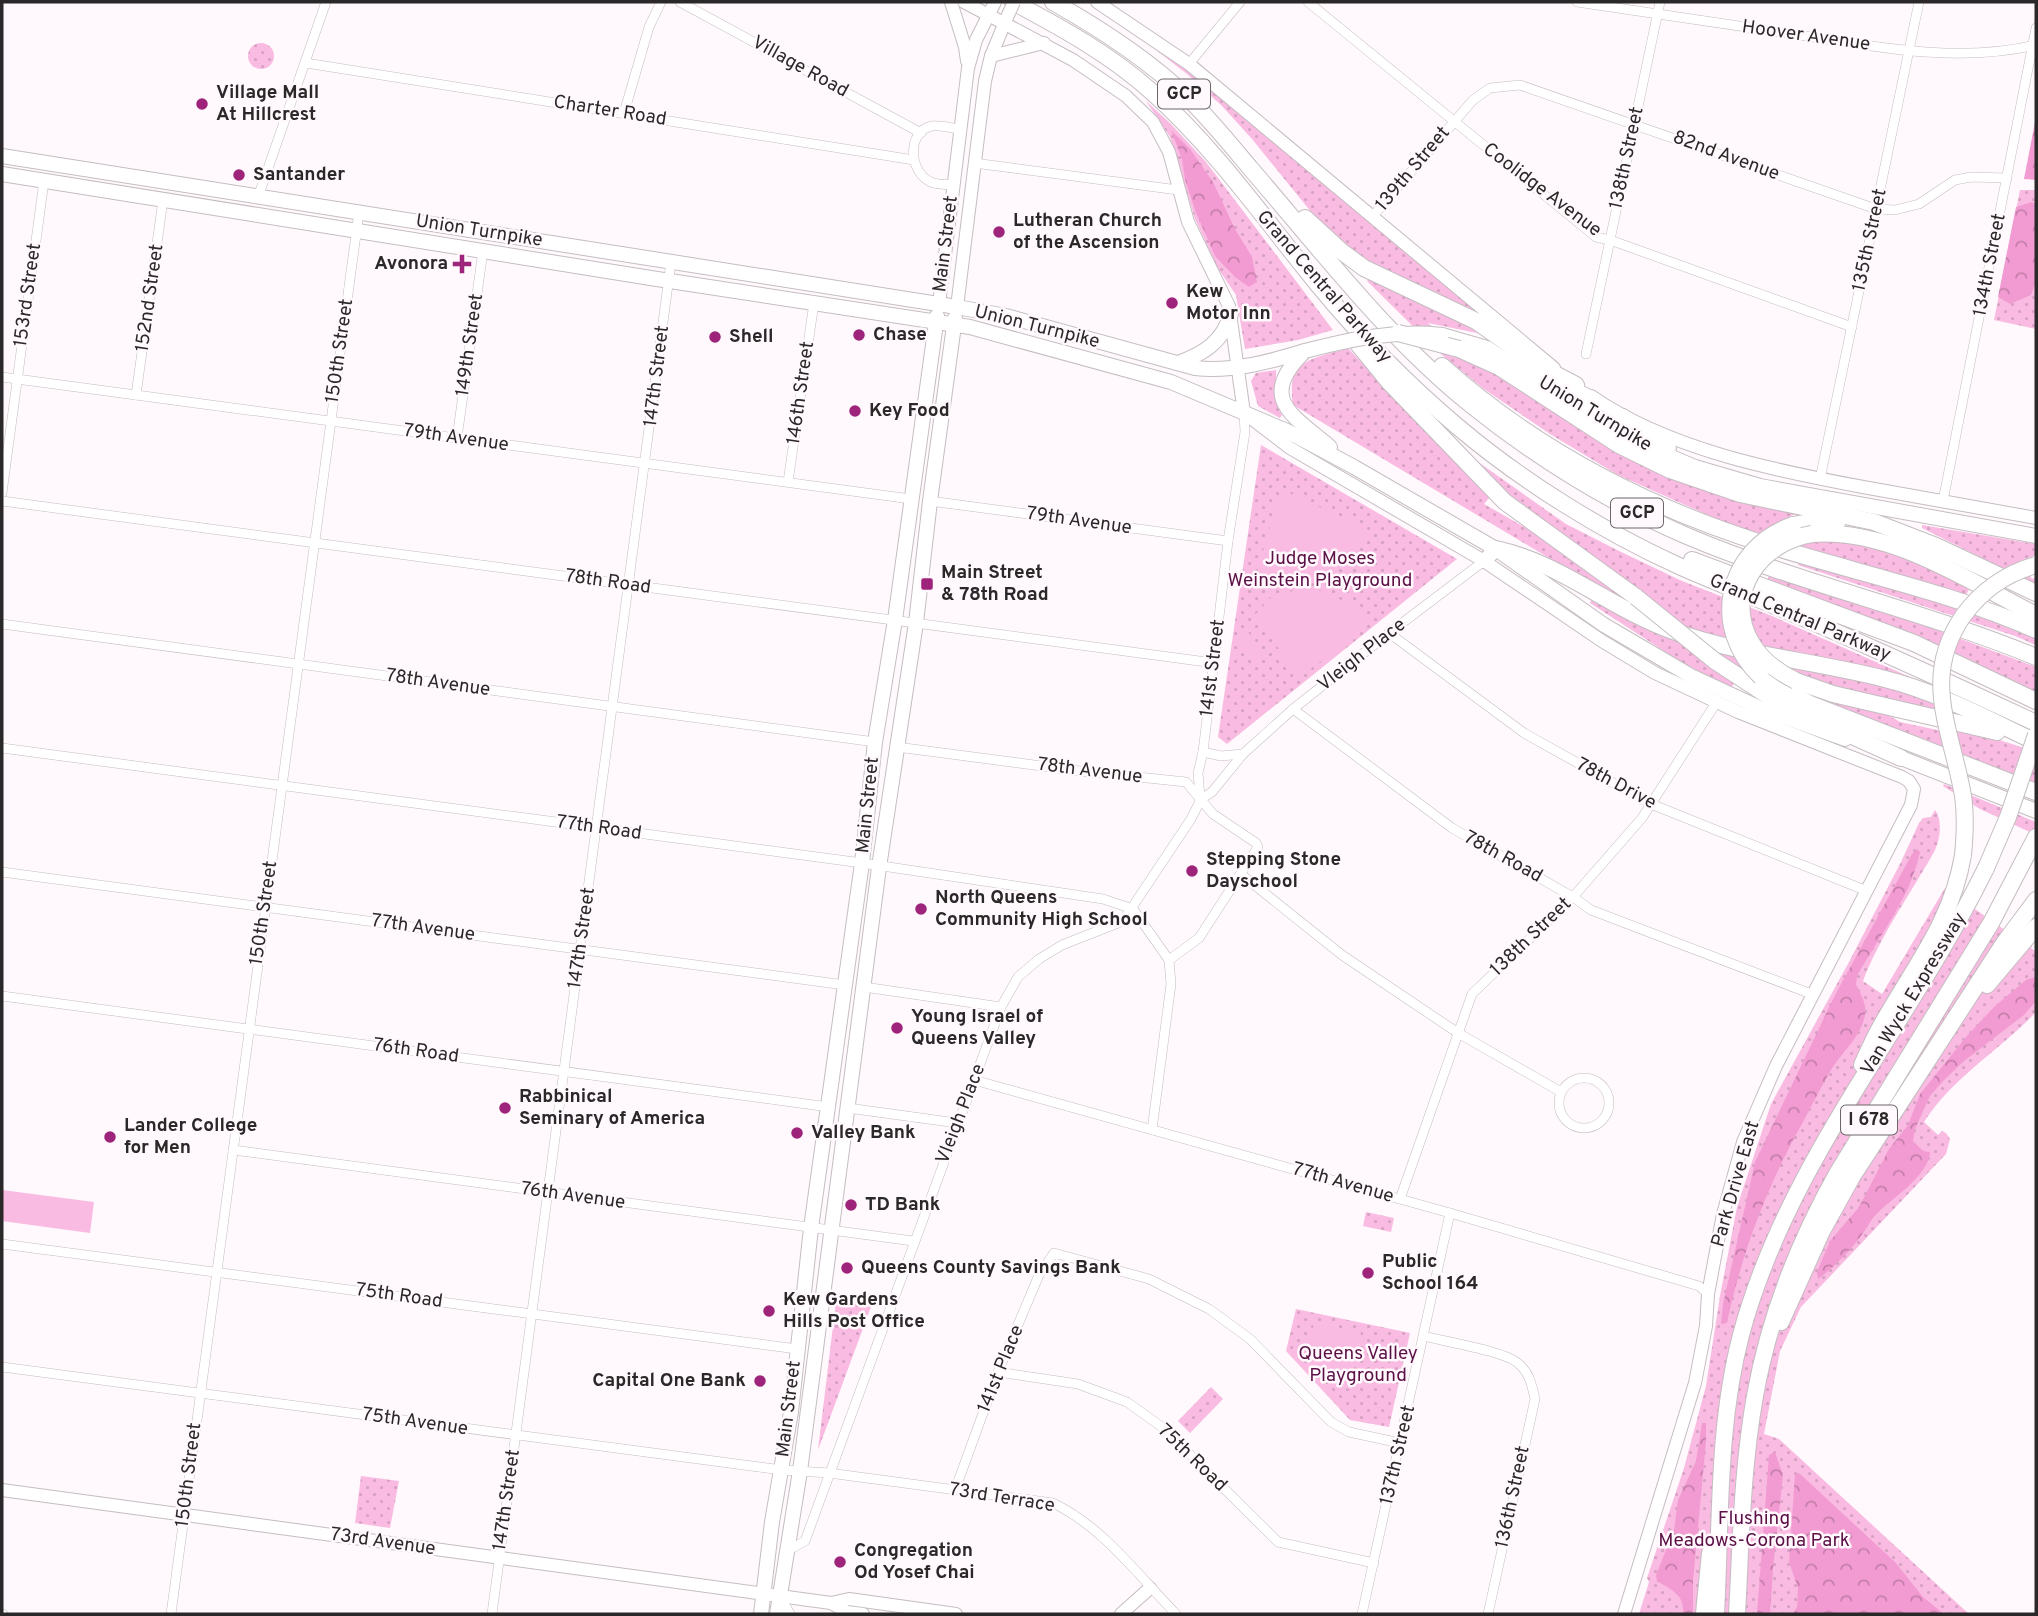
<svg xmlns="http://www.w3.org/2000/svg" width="2038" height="1616" font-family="Overpass,sans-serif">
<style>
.green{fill:url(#green-dots)}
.forest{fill:url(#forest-crowns)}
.pitch{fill:#fabbe2}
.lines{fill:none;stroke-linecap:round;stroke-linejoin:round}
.street-casing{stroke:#c4bdc1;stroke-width:10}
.secondary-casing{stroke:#c4bdc1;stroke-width:14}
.primary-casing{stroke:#c4bdc1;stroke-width:16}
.highway-casing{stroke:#c4bdc1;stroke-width:18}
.street{stroke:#fff;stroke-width:9}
.secondary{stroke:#fff;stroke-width:12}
.primary{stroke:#fff;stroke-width:14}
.highway{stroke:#fff;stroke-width:16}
.secondary-bridge-casing{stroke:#c4bdc1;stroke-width:14;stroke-linecap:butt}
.primary-bridge-casing{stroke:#c4bdc1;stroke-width:16;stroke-linecap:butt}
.highway-bridge-casing{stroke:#c4bdc1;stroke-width:18;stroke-linecap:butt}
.secondary-bridge{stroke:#fff;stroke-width:12}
.primary-bridge{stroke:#fff;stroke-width:14}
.highway-bridge{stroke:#fff;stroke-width:16}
.poi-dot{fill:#9d237b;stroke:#fff8fc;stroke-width:2.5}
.labels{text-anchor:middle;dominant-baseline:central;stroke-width:5;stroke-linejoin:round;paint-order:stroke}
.shield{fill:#fff8fc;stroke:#6b6668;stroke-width:2}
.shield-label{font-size:18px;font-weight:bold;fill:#2b2829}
.street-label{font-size:19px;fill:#2b2829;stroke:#fff8fc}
.poi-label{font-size:19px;font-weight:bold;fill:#2b2829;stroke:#fff8fc;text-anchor:start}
.park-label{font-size:19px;fill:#5b1046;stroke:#fff8fc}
</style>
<defs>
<pattern id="green-dots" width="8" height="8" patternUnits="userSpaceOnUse" patternTransform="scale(1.75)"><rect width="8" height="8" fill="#fabbe2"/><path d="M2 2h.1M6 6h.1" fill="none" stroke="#d6a1c2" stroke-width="1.8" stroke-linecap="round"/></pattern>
<pattern id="forest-crowns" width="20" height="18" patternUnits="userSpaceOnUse" patternTransform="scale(1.75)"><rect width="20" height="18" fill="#f29bd2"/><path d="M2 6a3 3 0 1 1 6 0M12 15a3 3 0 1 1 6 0" fill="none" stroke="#c47eaa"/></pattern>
</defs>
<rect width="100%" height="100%" fill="#fff8fc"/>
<g class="green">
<circle cx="261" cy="56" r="13"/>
<polygon points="1151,46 1187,70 1477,311 1476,313 1373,267 1325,229 1252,139 1222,106 1187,74"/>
<polygon points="1146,101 1171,124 1206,162 1333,330 1298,340 1245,349 1236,295 1217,267 1195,219 1170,137"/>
<polygon points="2020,190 2036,190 2036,329 1994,320"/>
<polygon points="1370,277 1471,325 1470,328 1482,334 1428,323 1463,355 1795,514 1787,518 1829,542 1845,540 1876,546 1914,561 1969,589 1966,595 1739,529 1618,475 1550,434 1484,389 1441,354 1367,281"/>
<path d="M1348 348 1489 498 1484 504 1526 528 1597 576 1477 466 1478 462 1566 524 1619 551 1682 581 1772 616 1935 688 1703 635 1636 610 1293 405C1286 358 1311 360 1348 348Z"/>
<path d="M1276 370C1277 387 1272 399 1282 415L1280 418 1258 406 1251 381 1256 373Z"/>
<polygon points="1261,445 1457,559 1227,744 1218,737"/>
<polygon points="1922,525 2036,544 2036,555 2020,561 2032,579 2036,578 2036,585 1922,528"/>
<polygon points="1799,560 1963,610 2036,639 2036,645 2015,636 1798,565"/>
<polygon points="1769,576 1937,630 2036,667 2036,692 1916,635 1767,581"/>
<polygon points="1593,597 1624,615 1880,683 1955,709 1954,715 1749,674 1706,662 1734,684 1730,688 1678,660 1590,603"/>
<polygon points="1800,690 1826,699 1885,713 1900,722 1942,731 1981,734 2036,752 2036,786"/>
<polygon points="1944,784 2036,822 2036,835 1980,809 1943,786"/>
<path d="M1935 810C1943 820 1940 841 1934 852 1911 893 1880 936 1863 981L1882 994 1945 888 2029 947 2036 938 2031 948 2036 952V1012C2000 1050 1952 1078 1924 1122L1938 1135 1942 1131 1946 1133 1950 1139 1946 1154 1801 1307 1780 1351 1764 1434 1779 1439 1969 1614H1639L1649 1582 1647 1578 1684 1468 1706 1386 1720 1296 1737 1207 1771 1104 1849 962 1901 862 1919 823 1923 818 1931 817Z"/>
<polygon points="1366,1212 1394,1218 1391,1232 1363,1226"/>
<polygon points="837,1293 875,1296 818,1450"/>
<polygon points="1296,1309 1410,1333 1389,1427 1350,1420 1286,1351"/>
<polygon points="1211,1387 1223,1399 1190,1433 1178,1421"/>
<polygon points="361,1476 399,1481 390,1528 355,1523"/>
</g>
<g class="forest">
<polygon points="2036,117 2036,180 2024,179"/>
<polygon points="1171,130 1190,149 1213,182 1235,229 1252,257 1257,282 1249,287 1235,277 1215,256 1195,210 1185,179 1182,159"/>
<polygon points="2032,202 2036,205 2036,281 2031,295 2010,304 1998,297 2016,207"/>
<path d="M1917 849 1920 852C1911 896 1879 937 1857 976L1856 985C1861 994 1867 1005 1865 1015 1861 1037 1842 1052 1831 1070 1821 1087 1812 1105 1803 1122 1767 1186 1742 1252 1727 1323L1721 1324 1723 1304 1755 1162 1835 995 1912 854Z"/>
<path d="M2035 977V1002L2024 1015 1964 1061 1944 1080 1930 1096 1915 1129 1913 1141 1923 1151 1930 1152C1929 1177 1888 1200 1873 1218 1869 1223 1866 1230 1861 1236 1852 1249 1831 1270 1818 1279L1817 1272 1830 1241 1859 1207 1889 1149 1908 1125 1920 1094 1966 1037 1994 1007 2026 980Z"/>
<path d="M1702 1423H1706V1441L1693 1582V1614H1683C1685 1595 1672 1590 1657 1581L1656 1575 1674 1530 1678 1500 1696 1461Z"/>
<polygon points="1775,1452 1783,1475 1773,1569 1770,1614 1757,1614 1769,1455"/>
<polygon points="1799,1473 1895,1562 1923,1597 1944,1614 1793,1614 1797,1607 1798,1588 1789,1562 1795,1474"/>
</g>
<g class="pitch">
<polygon points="1281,489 1369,530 1361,545 1325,578 1294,580 1258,568"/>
<polygon points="1314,588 1348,603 1369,624 1299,678 1255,615 1274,594"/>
<polygon points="1248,632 1265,653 1253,663 1235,642"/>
<polygon points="2,1190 94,1202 90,1233 2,1221"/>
<path d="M1314 1322 1361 1333 1349 1389C1312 1376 1305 1361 1314 1322Z"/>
</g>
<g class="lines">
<g class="street-casing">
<g id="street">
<polyline points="680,2 921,133"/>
<polyline points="1308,2 1596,237 1610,240 1852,327"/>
<path d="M1577 2C1649 13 1721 23 1793 34 1872 46 1956 64 2036 45"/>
<polyline points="306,63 914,160"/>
<polyline points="1189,64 1240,2"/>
<polyline points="624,113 649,27 661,2"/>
<polyline points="974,163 1178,190"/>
<path d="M952 185C946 184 937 185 931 182 909 173 906 131 932 126 940 125 951 128 959 129"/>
<polyline points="258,197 326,2"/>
<polyline points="1372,217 1473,100 1490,88 1520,85 1876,209 1895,210 1919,204 1955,180 1971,177 2007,178"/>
<polyline points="1586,354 1660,2"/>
<polyline points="2,377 911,499"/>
<polyline points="136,395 163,200"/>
<polyline points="457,438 483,251"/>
<polyline points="1820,479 1919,2"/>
<polyline points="788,482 814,303"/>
<polyline points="2,493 44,181"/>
<polyline points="2,501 1214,663"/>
<polyline points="930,501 1228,541"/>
<polyline points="1943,501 2036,28"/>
<polyline points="2,624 875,742"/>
<polyline points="1389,633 1524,733 1651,804 1867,891"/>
<polyline points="1293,709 1452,828 1573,897 1591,910 1814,995"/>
<polyline points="897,747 1080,771 1186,782 1213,814 1256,843 1258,847 1199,938 1169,960"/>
<polyline points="2,748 862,863 1103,899 1133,909 1169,960"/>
<polyline points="1203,752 1221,756 1243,754"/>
<polyline points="1200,797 1198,773 1203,752 1228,541 1245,432 1244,413"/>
<polyline points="2,872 845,985"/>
<polyline points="1242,875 1342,955 1458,1033 1561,1092"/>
<polyline points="864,987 1001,1007"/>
<polyline points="2,996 829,1107"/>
<circle cx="1584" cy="1103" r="25"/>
<polyline points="974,1080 1450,1213 1699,1286 1708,1294"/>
<polyline points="848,1108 957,1123"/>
<polyline points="1152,1130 1171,984 1169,960"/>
<polyline points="233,1150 913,1241"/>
<polyline points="1400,1199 1472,994 1573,897 1642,818 1716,703"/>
<polyline points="2,1244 797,1349"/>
<path d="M1424 1336C1445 1342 1506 1351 1519 1364 1530 1374 1532 1386 1535 1399L1488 1614"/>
<path d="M2 1367 782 1470 829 1473 1053 1503C1103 1527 1138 1575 1176 1614"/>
<polyline points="998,1372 1078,1384 1127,1402 1162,1427 1278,1542 1374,1563"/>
<polyline points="955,1490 998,1372 1039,1275 1054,1253 1149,1279 1209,1309 1250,1339 1331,1422 1349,1432 1400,1443"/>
<polyline points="787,1551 805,1541 1001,1007 1018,977 1039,959 1062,945 1123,921 1191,819 1201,799 1212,792 1243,754 1293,709 1389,633 1484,561"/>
<polyline points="781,1598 790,1614"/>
<polyline points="2,1614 3,1614"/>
<polyline points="171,1614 359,212"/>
<polyline points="492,1614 671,262"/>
<polyline points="1362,1614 1450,1213"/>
</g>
</g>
<g class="secondary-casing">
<g id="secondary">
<polyline points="951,2 965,47 967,61"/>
<polyline points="964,2 1073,60 1126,96 1153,122 1169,152 1188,222 1229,306 1244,413 1290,448 1484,561 1602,641 1655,673 1738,712 1902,777 1909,781 1914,789 1911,805 1776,1066 1743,1142 1723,1214 1708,1294 1706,1326 1695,1383 1624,1614"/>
<polyline points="1097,2 1189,64 1554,368"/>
<polyline points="991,56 1044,43"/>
<polyline points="939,304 968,68 976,40 995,2"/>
<polyline points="957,307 985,81 991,56 1008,15"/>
<path d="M1591 396C1668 449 1772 470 1863 487 1921 497 1978 508 2036 518"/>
<polyline points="2,1490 831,1603 849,1599 956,1614"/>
<polyline points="831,1603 847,1612 863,1614"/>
<polyline points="1121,1614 1150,1588"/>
</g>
</g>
<g class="primary-casing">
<g id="primary">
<path d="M2 156 957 307 1006 316 1195 368C1233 372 1269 362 1305 351"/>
<polyline points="2,174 657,279 970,327 1171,382 1287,431 1354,467 1496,549 1604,625 1691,676 1760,708 1845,739"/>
<polyline points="1442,335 1487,348 1609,426 1643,445 1695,467 1760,486 2036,536"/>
<path d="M1304 352C1257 398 1292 415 1330 447"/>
<path d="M1178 363C1203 354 1223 342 1231 314"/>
<polyline points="1564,384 1597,401"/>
<polyline points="1623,416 1669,448"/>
<polyline points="1484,561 1496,549"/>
<polyline points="1891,754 2036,811"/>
<polyline points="761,1614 772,1522 791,1412 811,1228 862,863 875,742 895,620 937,316"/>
<polyline points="777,1614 800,1471 879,867 916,623 930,501 955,318"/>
</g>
</g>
<g class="highway-casing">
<g id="highway">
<path d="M1013 2C1062 28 1111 55 1152 92 1216 149 1265 220 1319 286 1361 337 1407 384 1458 427 1522 481 1602 531 1679 566 1724 586 1770 603 1815 623 1889 655 1963 689 2036 723"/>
<path d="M1053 2C1101 29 1146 58 1186 96 1210 119 1230 144 1251 169 1320 249 1387 337 1470 404 1536 457 1608 502 1687 536 1800 584 1922 610 2036 657"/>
<polyline points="1305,218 1341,251 1364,268 1476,321 1538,365 1576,385"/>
<polyline points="1358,344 1389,382 1505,502 1636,597"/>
<polyline points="1459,349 1499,367 1619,445 1670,470 1740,494 1874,522 1936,546 2036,593"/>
<path d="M1442 366C1537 451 1653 510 1774 547 1861 574 1952 593 2036 630"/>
<polyline points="1793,525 1815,521 1838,521"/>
<path d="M1812 534C1891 528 1968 581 2036 615"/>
<path d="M1496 549C1561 563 1611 609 1673 631 1741 655 1815 661 1885 679 1938 692 1987 719 2036 742"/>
<polyline points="1692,560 1914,643 2036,701"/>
<polyline points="1715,661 1779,703 1901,758"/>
<polyline points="1761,677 1810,704 2036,792"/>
<polyline points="1796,681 1833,694 1997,732"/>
<polyline points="1987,985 2036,927"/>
<path d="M1862 1065C1868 1052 1874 1038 1881 1026 1913 968 1952 922 1963 855"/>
<polyline points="1781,1322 1822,1231 1852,1177 2004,943 2036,900"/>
<polyline points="1704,1614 1710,1553"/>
<path d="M1716 1614C1721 1521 1717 1427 1741 1335 1787 1162 1908 1027 1986 868"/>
<path d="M1737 1614C1741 1542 1742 1468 1755 1396 1769 1317 1798 1243 1838 1172L1991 923 2036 837"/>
</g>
</g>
<use href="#street" class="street"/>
<use href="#secondary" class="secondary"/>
<use href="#primary" class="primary"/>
<use href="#highway" class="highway"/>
<g class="secondary-bridge-casing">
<polyline id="secondary-bridge" points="1008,15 1014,2"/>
</g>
<g class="primary-bridge-casing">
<path id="primary-bridge" d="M1305 351C1351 339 1394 330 1442 335"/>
</g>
<g class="highway-bridge-casing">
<g id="highway-bridge">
<polyline points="1398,333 1459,349"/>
<polyline points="1636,597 1715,661"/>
<path d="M1761 677C1709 628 1725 549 1793 525"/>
<path d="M1796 681C1778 672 1761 660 1751 642 1723 593 1761 542 1812 534"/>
<path d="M1963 855C1965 835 1966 816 1963 796 1952 730 1920 679 1963 616 1981 591 2007 573 2036 565"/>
<polyline points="1986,868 2008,817 2036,735"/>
</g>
</g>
<use href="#secondary-bridge" class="secondary-bridge"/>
<use href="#primary-bridge" class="primary-bridge"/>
<use href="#highway-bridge" class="highway-bridge"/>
</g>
<g class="poi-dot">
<circle cx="202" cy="104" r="7"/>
<circle cx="239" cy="175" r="7"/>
<circle cx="999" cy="232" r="7"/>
<path d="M458.5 253.5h7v7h7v7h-7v7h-7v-7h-7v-7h7z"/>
<circle cx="1172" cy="303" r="7"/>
<circle cx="859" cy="335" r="7"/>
<circle cx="715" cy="337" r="7"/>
<circle cx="855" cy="411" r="7"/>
<rect x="920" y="577" width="14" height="14" rx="3.5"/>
<circle cx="1192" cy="871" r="7"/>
<circle cx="921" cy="909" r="7"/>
<circle cx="897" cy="1028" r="7"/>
<circle cx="505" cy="1108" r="7"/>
<circle cx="797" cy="1133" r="7"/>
<circle cx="110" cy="1137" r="7"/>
<circle cx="851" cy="1205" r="7"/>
<circle cx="847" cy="1268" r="7"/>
<circle cx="1368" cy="1273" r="7"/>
<circle cx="769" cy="1311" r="7"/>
<circle cx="760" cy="1381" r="7"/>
<circle cx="840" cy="1562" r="7"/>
</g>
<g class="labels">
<g class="shield">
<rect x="1158" y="79.5" width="52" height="29" rx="5"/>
<rect x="1611" y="498.5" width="52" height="29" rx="5"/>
<rect x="1841" y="1105.5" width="56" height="29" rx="5"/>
</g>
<g class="shield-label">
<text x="1184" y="94">GCP</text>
<text x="1637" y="513">GCP</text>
<text x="1869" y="1120">I 678</text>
</g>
<g class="street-label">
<text transform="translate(1806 36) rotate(8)">Hoover Avenue</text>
<text transform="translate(800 67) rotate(29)">Village Road</text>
<text transform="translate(610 111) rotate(9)">Charter Road</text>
<text transform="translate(1726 156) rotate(20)">82nd Avenue</text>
<text transform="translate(1627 158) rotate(-78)">138th Street</text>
<text transform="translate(1413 169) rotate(-50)">139th Street</text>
<text transform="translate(1542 190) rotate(37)">Coolidge Avenue</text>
<text transform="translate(479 231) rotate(9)">Union Turnpike</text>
<text transform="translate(1870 240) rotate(-78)">135th Street</text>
<text transform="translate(946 244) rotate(-83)">Main Street</text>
<text transform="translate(1990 265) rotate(-79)">134th Street</text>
<text transform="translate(1324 287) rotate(49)">Grand Central Parkway</text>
<text transform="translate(28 295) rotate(-82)">153rd Street</text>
<text transform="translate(150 298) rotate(-82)">152nd Street</text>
<text transform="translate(1037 327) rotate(14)">Union Turnpike</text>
<text transform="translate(470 345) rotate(-82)">149th Street</text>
<text transform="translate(340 351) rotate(-82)">150th Street</text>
<text transform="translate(657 376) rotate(-83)">147th Street</text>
<text transform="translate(801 393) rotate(-82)">146th Street</text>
<text transform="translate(1595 414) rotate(31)">Union Turnpike</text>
<text transform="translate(456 438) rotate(8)">79th Avenue</text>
<text transform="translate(1079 521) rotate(8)">79th Avenue</text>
<text transform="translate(608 582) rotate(8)">78th Road</text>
<text transform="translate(1800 618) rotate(23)">Grand Central Parkway</text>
<text transform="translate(1362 655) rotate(-38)">Vleigh Place</text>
<text transform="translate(1213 668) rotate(-83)">141st Street</text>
<text transform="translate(438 683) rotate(8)">78th Avenue</text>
<text transform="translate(1090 771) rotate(7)">78th Avenue</text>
<text transform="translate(1616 784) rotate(28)">78th Drive</text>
<text transform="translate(868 805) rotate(-84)">Main Street</text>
<text transform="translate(599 828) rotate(8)">77th Road</text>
<text transform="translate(1503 857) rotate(29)">78th Road</text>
<text transform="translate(264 913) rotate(-82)">150th Street</text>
<text transform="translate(423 928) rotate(8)">77th Avenue</text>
<text transform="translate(1531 937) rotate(-44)">138th Street</text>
<text transform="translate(582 938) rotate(-82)">147th Street</text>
<text transform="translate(1914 994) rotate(-59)">Van Wyck Expressway</text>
<text transform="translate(416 1051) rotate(8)">76th Road</text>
<text transform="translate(961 1114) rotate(-69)">Vleigh Place</text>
<text transform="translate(1343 1183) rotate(16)">77th Avenue</text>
<text transform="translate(1736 1184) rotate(-74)">Park Drive East</text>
<text transform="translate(573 1196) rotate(8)">76th Avenue</text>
<text transform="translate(399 1296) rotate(8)">75th Road</text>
<text transform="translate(1001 1369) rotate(-68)">141st Place</text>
<text transform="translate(789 1409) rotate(-83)">Main Street</text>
<text transform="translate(415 1422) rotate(8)">75th Avenue</text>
<text transform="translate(1398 1455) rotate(-77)">137th Street</text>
<text transform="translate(1192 1458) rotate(44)">75th Road</text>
<text transform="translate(189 1475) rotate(-83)">150th Street</text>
<text transform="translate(1513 1497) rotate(-78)">136th Street</text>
<text transform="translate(1002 1498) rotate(9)">73rd Terrace</text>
<text transform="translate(507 1500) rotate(-82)">147th Street</text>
<text transform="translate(383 1542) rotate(8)">73rd Avenue</text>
</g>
<g class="poi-label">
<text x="216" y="93">Village Mall<tspan x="216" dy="22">At Hillcrest</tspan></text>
<text x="253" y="175">Santander</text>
<text x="1013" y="221">Lutheran Church<tspan x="1013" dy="22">of the Ascension</tspan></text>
<text x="448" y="264" text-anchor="end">Avonora</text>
<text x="1186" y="292">Kew<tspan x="1186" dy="22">Motor Inn</tspan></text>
<text x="873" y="335">Chase</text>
<text x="729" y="337">Shell</text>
<text x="869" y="411">Key Food</text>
<text x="941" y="573">Main Street<tspan x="941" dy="22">&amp; 78th Road</tspan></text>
<text x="1206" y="860">Stepping Stone<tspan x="1206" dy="22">Dayschool</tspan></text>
<text x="935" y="898">North Queens<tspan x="935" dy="22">Community High School</tspan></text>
<text x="911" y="1017">Young Israel of<tspan x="911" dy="22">Queens Valley</tspan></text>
<text x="519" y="1097">Rabbinical<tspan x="519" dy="22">Seminary of America</tspan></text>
<text x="124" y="1126">Lander College<tspan x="124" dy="22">for Men</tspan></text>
<text x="811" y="1133">Valley Bank</text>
<text x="865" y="1205">TD Bank</text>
<text x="1382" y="1262">Public<tspan x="1382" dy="22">School 164</tspan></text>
<text x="861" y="1268">Queens County Savings Bank</text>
<text x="783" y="1300">Kew Gardens<tspan x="783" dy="22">Hills Post Office</tspan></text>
<text x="746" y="1381" text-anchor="end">Capital One Bank</text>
<text x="854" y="1551">Congregation<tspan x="854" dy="22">Od Yosef Chai</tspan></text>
</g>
<g class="park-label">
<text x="1320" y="559">Judge Moses<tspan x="1320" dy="22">Weinstein Playground</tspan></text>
<text x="1358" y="1354">Queens Valley<tspan x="1358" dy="22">Playground</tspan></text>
<text x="1754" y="1519">Flushing<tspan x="1754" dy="22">Meadows-Corona Park</tspan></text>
</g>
</g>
<rect width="2038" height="1616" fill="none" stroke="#2b2829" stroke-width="7"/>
</svg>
